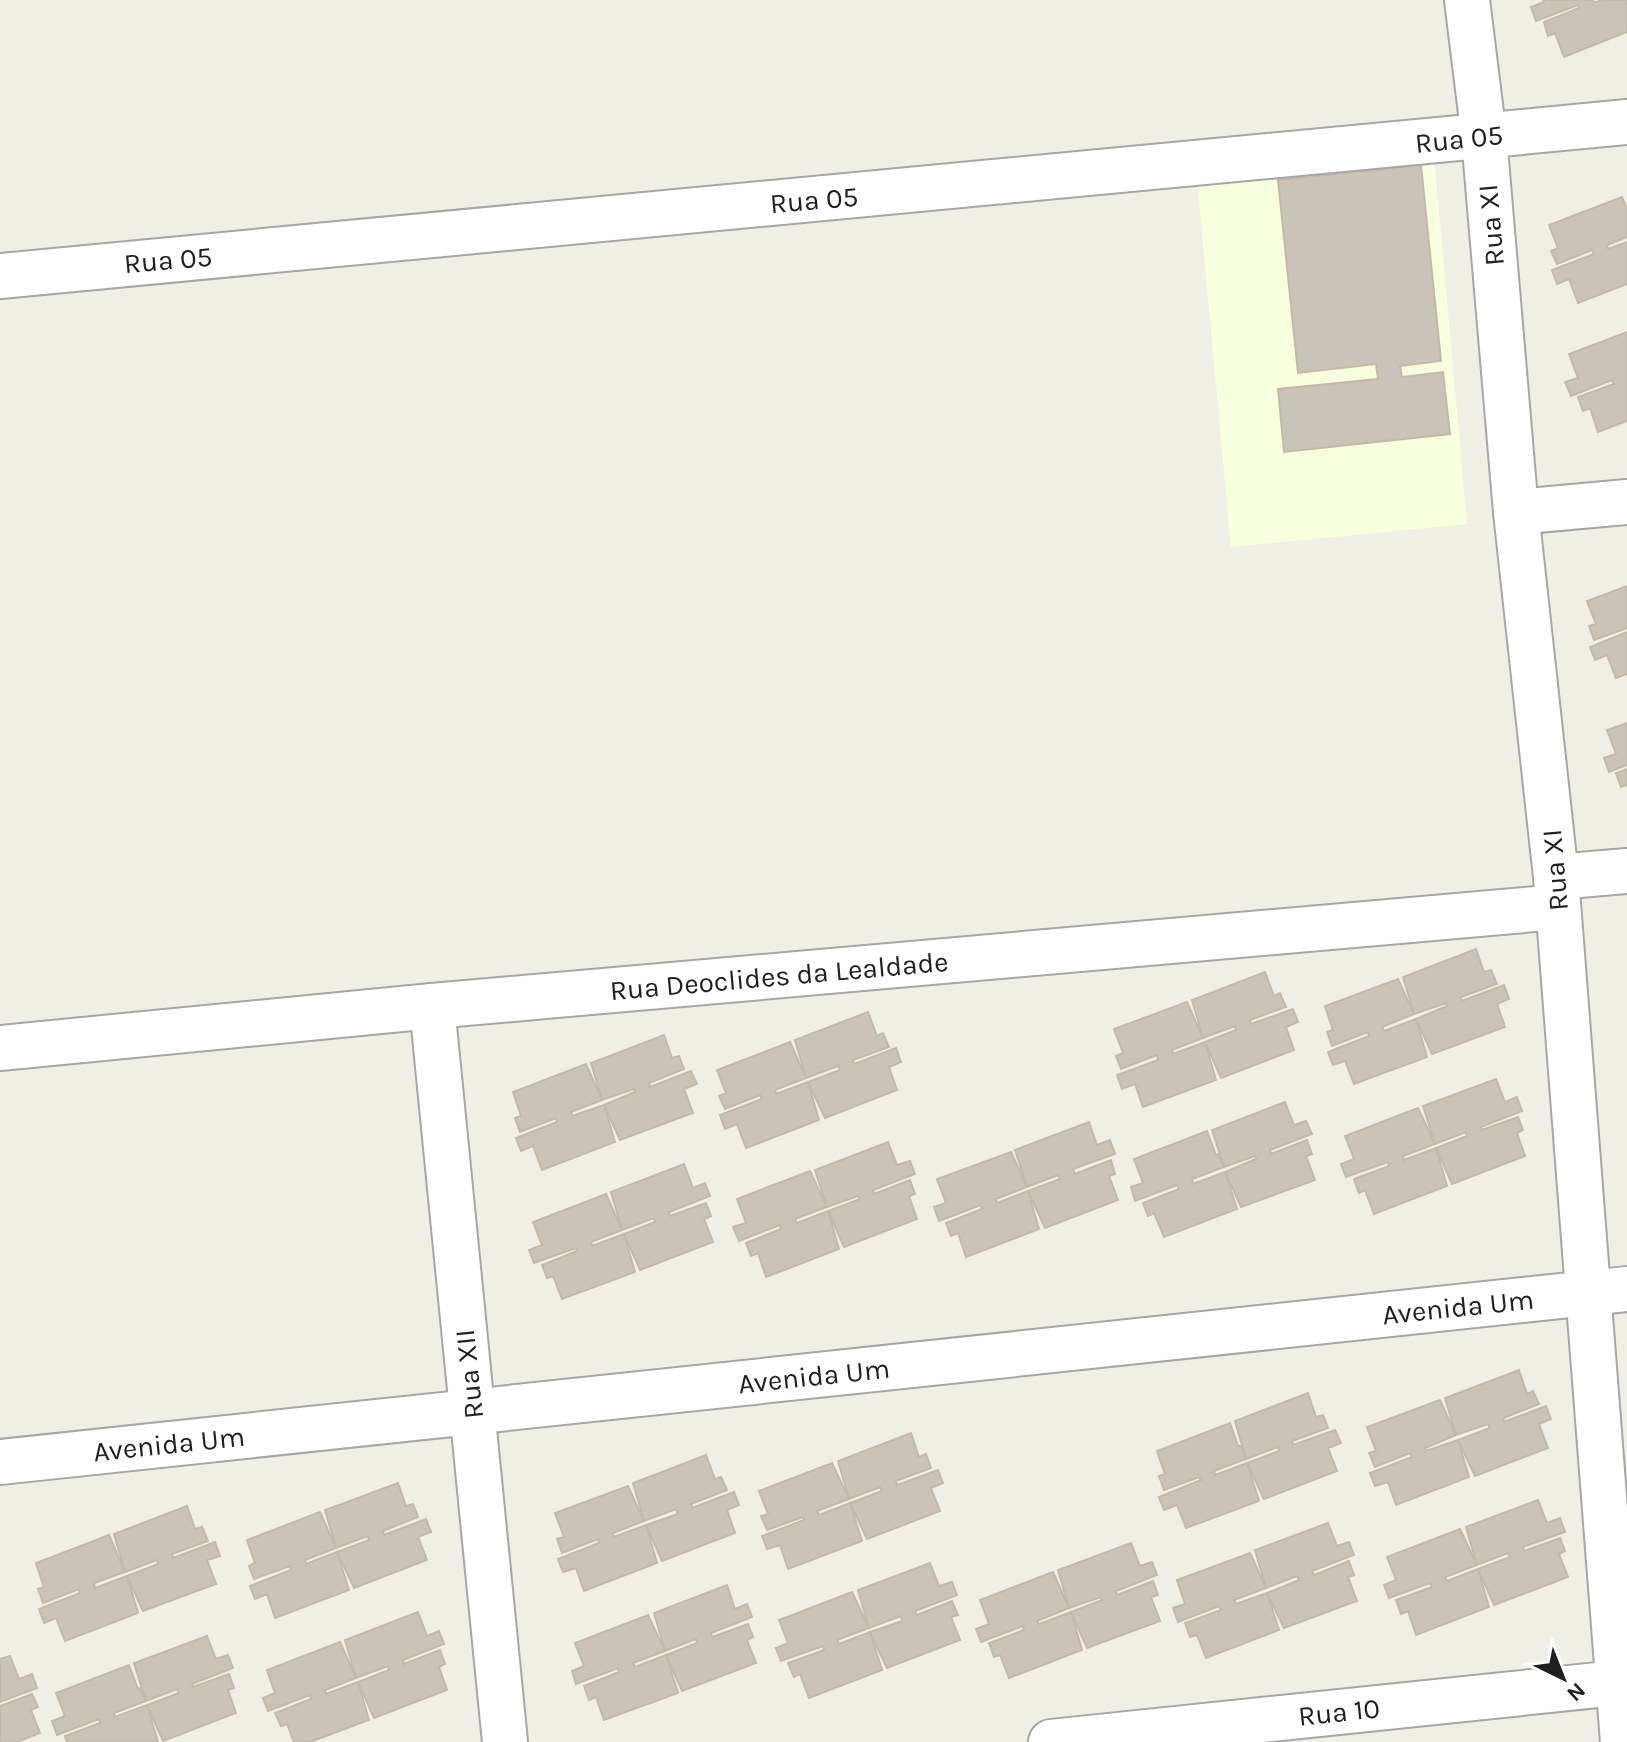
<svg xmlns="http://www.w3.org/2000/svg" width="1627" height="1742" font-family="Karla,sans-serif">
<style>
.education{fill:#f8ffdf}
.building{fill:#c9c3b8;stroke:#c3b9a6;stroke-width:2}
.lines{fill:none;stroke-linecap:round;stroke-linejoin:round}
.minor-casing{stroke:#a6a6a6;stroke-width:48}
.minor{stroke:#fff;stroke-width:44}
.labels{text-anchor:middle;dominant-baseline:central;stroke-width:7;stroke-linejoin:round;paint-order:stroke}
.street-label{font-size:28px;fill:#1f1f1f;stroke:#fff}
</style>
<rect width="100%" height="100%" fill="#f0efe5"/>
<polygon class="education" points="1434,156 1467,524 1231,547 1197,179"/>
<g class="building">
<polygon points="1543,0 1593,0 1594,3 1602,0 1627,0 1627,32 1564,57 1555,33 1548,36 1544,22 1579,8 1578,5 1536,21 1531,7 1544,2"/>
<polygon points="1421,165 1441,361 1400,366 1402,377 1443,372 1450,434 1284,452 1278,389 1378,379 1376,364 1298,373 1278,180"/>
<polygon points="1622,197 1627,209 1627,237 1607,245 1608,249 1627,242 1627,284 1578,303 1569,279 1557,284 1552,270 1594,254 1592,250 1557,264 1551,251 1558,248 1549,225"/>
<polygon points="1627,332 1627,421 1598,432 1590,408 1583,411 1578,397 1614,384 1612,380 1571,396 1565,382 1578,378 1569,354"/>
<polygon points="1627,586 1627,628 1594,640 1589,626 1596,624 1587,601"/>
<polygon points="1627,632 1627,674 1616,678 1607,655 1595,660 1590,647"/>
<polygon points="1627,723 1627,765 1609,772 1604,758 1616,754 1607,730"/>
<polygon points="1627,769 1627,785 1621,787 1616,773"/>
<polygon points="1476,949 1484,972 1491,970 1497,984 1461,997 1462,1001 1504,985 1509,999 1497,1004 1505,1027 1432,1054 1416,1019 1447,1006 1446,1003 1414,1014 1403,977"/>
<polygon points="1265,972 1274,996 1280,993 1286,1007 1250,1020 1251,1024 1293,1009 1298,1022 1286,1027 1294,1050 1221,1078 1205,1042 1236,1030 1235,1026 1203,1038 1192,1000"/>
<polygon points="1398,979 1414,1014 1382,1027 1384,1031 1416,1019 1427,1057 1354,1084 1345,1061 1333,1065 1328,1052 1369,1036 1368,1032 1332,1046 1327,1032 1333,1030 1325,1006"/>
<polygon points="1187,1002 1203,1038 1172,1050 1173,1054 1205,1042 1216,1080 1143,1107 1135,1084 1122,1089 1117,1075 1158,1060 1157,1055 1121,1069 1116,1056 1123,1053 1114,1029"/>
<polygon points="868,1012 877,1036 883,1033 889,1047 853,1060 854,1064 896,1048 901,1062 889,1067 897,1090 825,1118 808,1082 840,1070 838,1066 806,1078 795,1040"/>
<polygon points="664,1035 672,1058 679,1056 684,1069 649,1083 650,1087 691,1071 697,1084 684,1089 693,1113 620,1140 604,1105 635,1092 634,1089 602,1100 591,1063"/>
<polygon points="790,1042 806,1078 775,1090 776,1094 808,1082 819,1120 746,1148 737,1124 725,1129 720,1115 762,1099 760,1095 725,1109 719,1096 726,1093 717,1070"/>
<polygon points="586,1064 602,1100 571,1112 572,1116 604,1105 615,1142 542,1170 533,1146 521,1151 516,1138 557,1122 556,1118 520,1132 515,1118 521,1116 513,1092"/>
<polygon points="1496,1079 1505,1102 1517,1097 1522,1111 1481,1127 1482,1130 1518,1117 1523,1130 1517,1133 1525,1156 1452,1184 1436,1148 1467,1136 1466,1132 1435,1144 1423,1106"/>
<polygon points="1285,1102 1294,1125 1306,1121 1312,1134 1270,1150 1271,1154 1307,1140 1312,1154 1306,1156 1315,1180 1241,1207 1225,1172 1256,1159 1255,1156 1224,1167 1212,1130"/>
<polygon points="1418,1108 1435,1144 1403,1156 1404,1160 1436,1148 1447,1186 1374,1214 1365,1190 1359,1193 1354,1179 1389,1166 1388,1162 1346,1177 1341,1164 1354,1159 1345,1136"/>
<polygon points="1089,1122 1097,1145 1110,1140 1115,1154 1073,1169 1075,1174 1111,1160 1115,1174 1109,1176 1118,1200 1045,1228 1028,1191 1060,1179 1058,1175 1027,1187 1015,1150"/>
<polygon points="1207,1131 1216,1155 1218,1154 1224,1167 1192,1179 1193,1184 1225,1172 1237,1209 1164,1237 1154,1213 1148,1216 1143,1203 1179,1189 1177,1185 1135,1201 1131,1187 1143,1183 1134,1159"/>
<polygon points="888,1142 897,1165 910,1161 915,1174 873,1190 874,1194 910,1180 915,1194 909,1196 917,1219 844,1247 828,1211 860,1199 858,1196 827,1207 815,1170"/>
<polygon points="1011,1152 1027,1187 996,1199 997,1203 1028,1191 1039,1229 966,1257 958,1233 951,1236 946,1223 982,1209 981,1205 939,1221 934,1207 946,1203 937,1179"/>
<polygon points="684,1164 693,1188 705,1183 710,1196 669,1212 670,1216 706,1203 711,1216 704,1219 713,1242 640,1270 624,1234 655,1222 654,1218 622,1230 611,1192"/>
<polygon points="810,1171 827,1207 795,1219 797,1223 828,1211 839,1249 766,1277 758,1253 751,1256 746,1243 781,1229 780,1225 739,1241 733,1227 746,1223 737,1199"/>
<polygon points="606,1194 622,1230 591,1242 592,1246 624,1234 635,1272 562,1299 553,1276 547,1278 542,1265 577,1251 576,1248 534,1263 529,1250 542,1245 533,1222"/>
<polygon points="1519,1370 1527,1394 1533,1391 1539,1404 1503,1418 1504,1422 1546,1406 1551,1419 1539,1424 1548,1448 1475,1476 1458,1440 1490,1428 1488,1424 1456,1435 1445,1398"/>
<polygon points="1308,1393 1316,1417 1323,1415 1328,1428 1292,1441 1293,1445 1335,1430 1341,1443 1328,1448 1337,1471 1264,1499 1247,1463 1279,1451 1278,1447 1246,1459 1235,1421"/>
<polygon points="1440,1400 1456,1435 1425,1448 1426,1451 1458,1440 1469,1477 1396,1505 1388,1482 1375,1486 1370,1473 1412,1457 1410,1453 1375,1467 1369,1453 1376,1451 1367,1427"/>
<polygon points="1230,1423 1238,1446 1241,1446 1246,1459 1214,1471 1215,1475 1247,1463 1259,1501 1186,1528 1177,1505 1164,1510 1159,1497 1201,1480 1199,1477 1164,1490 1159,1476 1165,1474 1157,1451"/>
<polygon points="911,1433 919,1457 926,1454 931,1468 896,1481 897,1485 938,1470 943,1483 931,1488 940,1511 867,1539 850,1503 882,1491 880,1487 849,1499 838,1461"/>
<polygon points="706,1455 715,1479 721,1477 727,1490 691,1504 692,1508 734,1492 739,1505 727,1510 735,1533 662,1561 646,1525 678,1514 676,1509 644,1521 633,1483"/>
<polygon points="832,1463 849,1499 817,1511 819,1515 850,1503 862,1541 788,1569 780,1545 767,1549 762,1536 804,1520 803,1517 767,1530 761,1516 768,1514 759,1491"/>
<polygon points="398,1483 406,1506 413,1504 418,1517 383,1531 384,1535 426,1519 431,1532 418,1537 427,1560 354,1588 337,1552 369,1540 368,1536 336,1548 325,1510"/>
<polygon points="628,1486 644,1521 613,1533 614,1537 646,1525 657,1563 584,1591 576,1568 563,1572 558,1559 599,1543 598,1539 562,1553 557,1539 564,1537 555,1513"/>
<polygon points="1538,1500 1547,1523 1560,1518 1565,1532 1523,1547 1524,1551 1560,1538 1565,1551 1559,1554 1568,1577 1494,1605 1478,1569 1510,1557 1508,1553 1477,1565 1466,1527"/>
<polygon points="187,1506 195,1529 202,1527 208,1541 172,1554 173,1558 215,1542 220,1556 207,1560 216,1584 143,1611 127,1576 158,1564 157,1560 125,1572 114,1534"/>
<polygon points="320,1512 336,1548 305,1560 306,1564 337,1552 349,1590 275,1618 267,1594 255,1599 250,1586 291,1570 290,1566 254,1579 249,1566 255,1563 247,1540"/>
<polygon points="1328,1523 1337,1546 1349,1542 1354,1555 1312,1571 1314,1575 1349,1561 1354,1575 1348,1577 1357,1601 1284,1628 1267,1593 1299,1580 1297,1576 1266,1588 1255,1550"/>
<polygon points="1460,1529 1477,1565 1445,1577 1447,1581 1478,1569 1489,1607 1416,1635 1408,1611 1401,1614 1396,1600 1432,1587 1430,1583 1389,1598 1384,1585 1396,1580 1387,1557"/>
<polygon points="109,1535 125,1572 94,1583 95,1588 127,1576 138,1613 65,1641 56,1618 44,1623 39,1609 80,1593 79,1589 43,1603 38,1589 44,1587 36,1563"/>
<polygon points="1131,1543 1140,1566 1152,1562 1157,1575 1116,1591 1117,1595 1153,1581 1158,1595 1151,1597 1160,1621 1087,1648 1071,1612 1102,1600 1101,1597 1069,1608 1058,1570"/>
<polygon points="1250,1553 1266,1588 1234,1600 1236,1604 1267,1593 1279,1630 1206,1658 1197,1635 1190,1637 1185,1623 1221,1610 1219,1606 1178,1622 1173,1608 1185,1604 1177,1580"/>
<polygon points="930,1563 939,1586 952,1582 957,1595 915,1611 917,1615 952,1601 958,1615 951,1617 960,1640 887,1668 870,1632 902,1621 901,1616 869,1628 858,1590"/>
<polygon points="1053,1572 1069,1608 1037,1621 1039,1624 1071,1612 1082,1650 1009,1678 1000,1655 994,1657 989,1643 1024,1630 1023,1626 981,1642 976,1629 989,1624 980,1600"/>
<polygon points="727,1585 735,1609 747,1604 752,1617 711,1633 712,1637 748,1624 753,1637 747,1640 756,1663 682,1691 666,1655 697,1643 696,1639 665,1651 654,1613"/>
<polygon points="852,1592 869,1628 837,1640 839,1644 870,1632 882,1670 809,1698 800,1674 794,1677 788,1663 824,1650 823,1646 781,1661 776,1648 788,1643 779,1620"/>
<polygon points="418,1612 427,1636 439,1631 444,1644 403,1660 404,1664 440,1650 445,1664 439,1667 447,1690 374,1718 358,1682 389,1670 388,1666 356,1678 345,1640"/>
<polygon points="648,1615 665,1651 633,1663 635,1667 666,1655 678,1693 604,1720 596,1697 589,1700 584,1686 619,1672 618,1668 576,1684 572,1671 584,1666 575,1643"/>
<polygon points="207,1636 216,1659 228,1655 233,1668 192,1684 193,1687 229,1674 234,1688 228,1690 236,1713 163,1741 147,1705 179,1693 177,1689 146,1701 134,1663"/>
<polygon points="340,1642 356,1678 325,1690 326,1694 358,1682 369,1720 310,1742 294,1742 287,1724 281,1726 275,1713 311,1699 310,1695 268,1711 263,1698 275,1693 267,1670"/>
<polygon points="10,1656 19,1679 32,1674 37,1688 0,1702 0,1659"/>
<polygon points="129,1665 138,1689 140,1688 146,1701 114,1713 115,1717 147,1705 158,1742 67,1742 65,1736 100,1723 99,1719 57,1735 52,1721 65,1716 56,1693"/>
<polygon points="32,1694 38,1707 31,1710 40,1733 17,1742 0,1742 0,1706"/>
</g>
<g class="lines">
<g class="minor-casing">
<g id="minor">
<polyline points="1467,0 1484,137 1516,512 1556,877 1623,1742"/>
<polyline points="0,276 1627,122"/>
<polyline points="1516,512 1627,502"/>
<polyline points="1556,877 1627,871"/>
<polyline points="432,1006 505,1742"/>
<polyline points="0,1048 432,1006 1558,907"/>
<polyline points="0,1462 1627,1289"/>
<polyline points="1051,1742 1627,1682"/>
</g>
</g>
<use href="#minor" class="minor"/>
</g>
<g class="labels">
<g class="street-label">
<text transform="translate(1459 139) rotate(-6)">Rua 05</text>
<text transform="translate(814 200) rotate(-5)">Rua 05</text>
<text transform="translate(1491 225) rotate(-95)">Rua XI</text>
<text transform="translate(168 260) rotate(-5)">Rua 05</text>
<text transform="translate(1555 870) rotate(-95)">Rua XI</text>
<text transform="translate(779 976) rotate(-5)">Rua Deoclides da Lealdade</text>
<text transform="translate(1458 1307) rotate(-6)">Avenida Um</text>
<text transform="translate(469 1374) rotate(-96)">Rua XII</text>
<text transform="translate(814 1376) rotate(-6)">Avenida Um</text>
<text transform="translate(169 1444) rotate(-6)">Avenida Um</text>
<text transform="translate(1339 1712) rotate(-6)">Rua 10</text>
</g>
</g>
<g transform="translate(1563 1678) rotate(137)" stroke="#ffffff" stroke-width="6" paint-order="stroke">
<path d="M0-6L14 30L0 20L-14 30Z" fill="#1f1f1f"/>
<text y="-12" font-size="22" font-weight="bold" text-anchor="middle" fill="#1f1f1f">N</text>
</g>
</svg>
